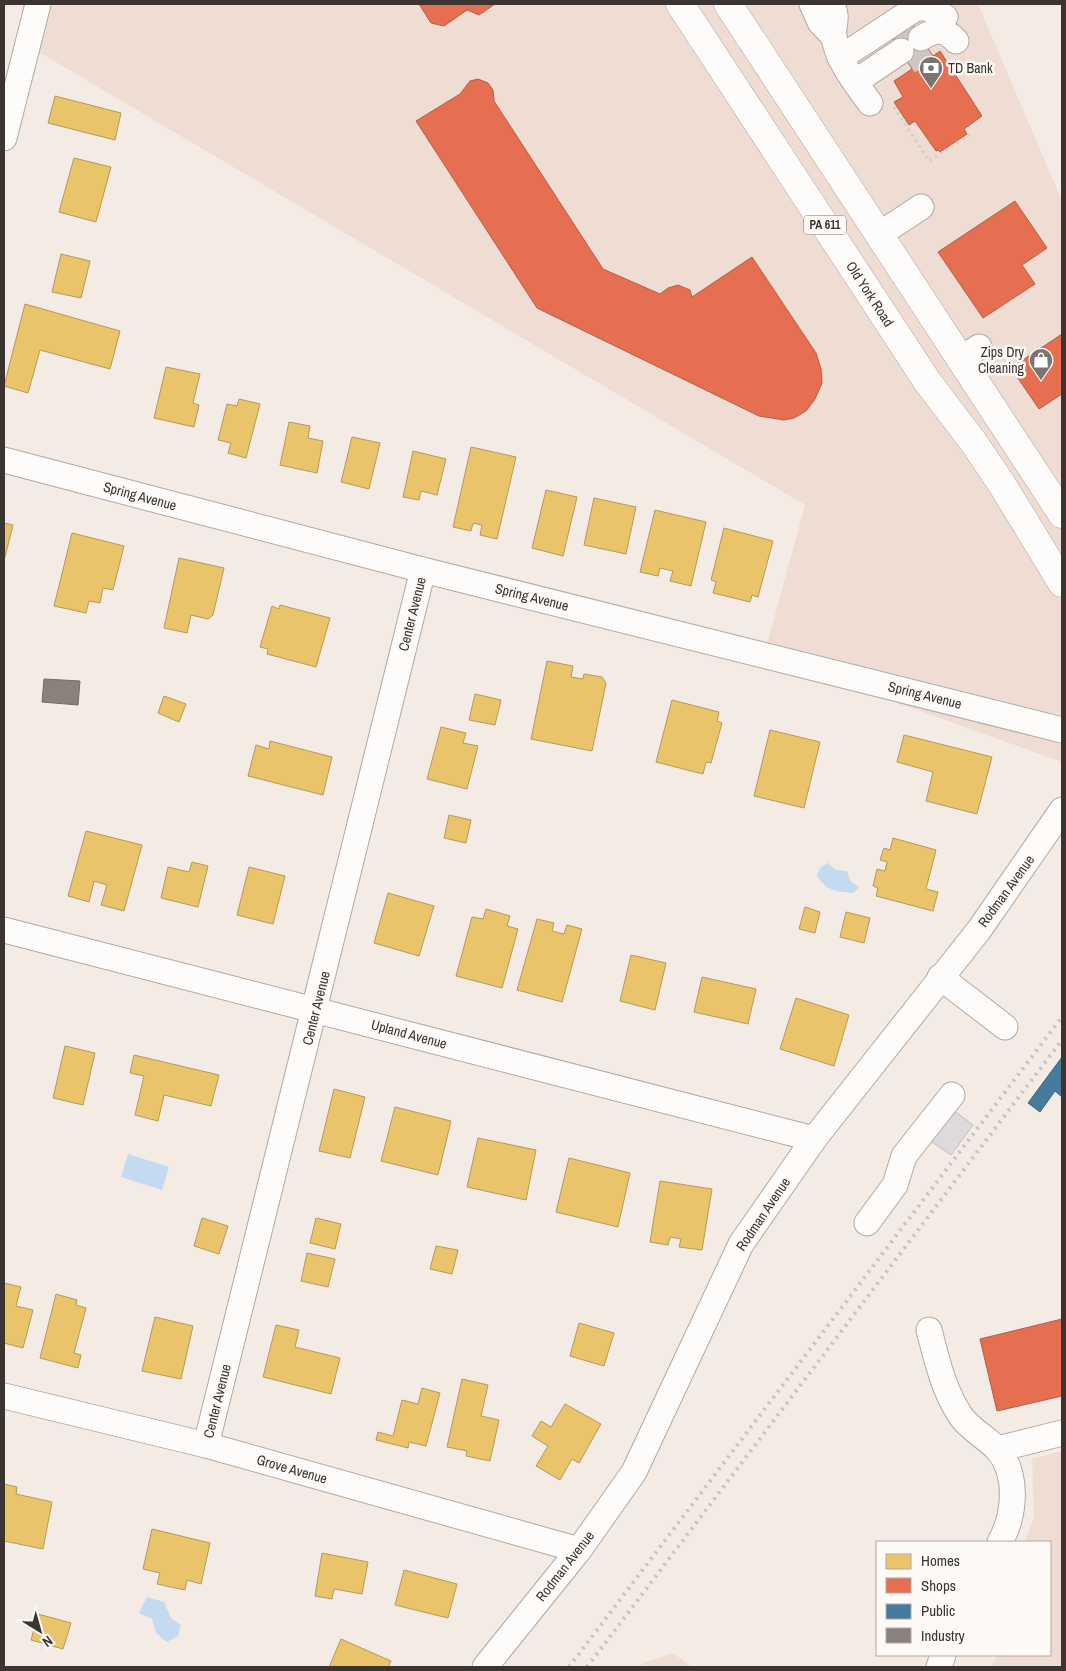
<svg xmlns="http://www.w3.org/2000/svg" width="1066" height="1671" font-family="'Archivo Narrow',sans-serif">
<style>
.built{fill:#efddd3}
.water{fill:#c3daf0}
.homes{fill:#e9c46a;stroke:#b59959}
.shops{fill:#e76f51;stroke:#b35d47}
.public{fill:#457b9d;stroke:#42667c}
.industry{fill:#8a817c;stroke:#726a65}
.building{fill:#ded9dc;stroke:#c4c0c0}
.lines{fill:none;stroke-linecap:round;stroke-linejoin:round}
.minor-tunnel{stroke:#d0c6c1;stroke-width:25;stroke-dasharray:25 12;stroke-linecap:butt}
.minor-casing{stroke:#b0a8a4;stroke-width:27}
.highway-casing{stroke:#b0a8a4;stroke-width:29}
.path{stroke:#d1cecc;stroke-width:3;stroke-dasharray:2.5 4;stroke-linecap:butt}
.minor{stroke:#fefcfb;stroke-width:25}
.highway{stroke:#fefcfb;stroke-width:28}
.rail{stroke:#c7c5c3;stroke-width:4;stroke-dasharray:2.5 5;stroke-linecap:butt}
.labels{text-anchor:middle;dominant-baseline:central;stroke-width:5;stroke-linejoin:round;paint-order:stroke}
.shield{fill:#fdf9f7;stroke:#756f6c;stroke-width:1}
.shield-label{font-size:12px;font-weight:bold;fill:#3b3430}
.poi-label{font-size:14px;fill:#3b3430;stroke:#fdf9f7;text-anchor:start}
.street-label{font-size:14px;fill:#3b3430;stroke:#fdf9f7}
</style>
<rect width="100%" height="100%" fill="#f5ebe5"/>
<g class="built">
<polygon points="39,4 978,4 1062,201 1062,762 764,655 805,505 27,45"/>
<polygon points="1062,1451 1062,1667 991,1667 997,1655 1050,1655 1050,1542 1025,1542 1034,1518 1032,1459"/>
<polygon points="673,1653 692,1667 639,1667 643,1663"/>
</g>
<g class="water">
<path d="M828 863 836 870 847 871 851 882 859 887 854 893C837 892 824 890 817 875L821 867Z"/>
<polygon points="128,1154 169,1167 162,1190 121,1177"/>
<polygon points="147,1597 164,1602 171,1618 181,1625 178,1636 167,1642 156,1633 152,1619 139,1613"/>
</g>
<g class="homes">
<polygon points="55,96 121,113 115,140 48,123"/>
<polygon points="74,158 111,167 96,222 59,212"/>
<polygon points="61,254 90,261 81,298 52,292"/>
<polygon points="25,304 120,331 110,369 40,350 28,393 4,386"/>
<polygon points="166,367 200,374 193,403 199,405 194,427 154,418"/>
<polygon points="239,399 260,404 246,458 228,453 231,443 218,440 227,404 237,406"/>
<polygon points="289,422 310,426 308,438 323,441 317,473 280,465"/>
<polygon points="352,437 380,443 369,489 341,482"/>
<polygon points="471,447 516,457 497,539 480,535 482,525 473,523 471,531 453,527"/>
<polygon points="413,451 446,459 437,495 421,491 419,500 403,497"/>
<polygon points="546,490 577,497 563,556 532,548"/>
<polygon points="594,498 636,507 626,554 584,545"/>
<polygon points="655,510 706,522 691,586 670,581 673,571 660,568 658,576 640,572"/>
<polygon points="4,523 13,525 5,557 4,557"/>
<polygon points="724,528 773,541 758,597 752,595 750,602 713,593 716,582 711,580"/>
<polygon points="72,533 124,546 113,590 103,588 100,603 89,601 86,613 54,606"/>
<polygon points="179,558 224,568 213,615 208,619 191,615 187,633 164,628"/>
<polygon points="280,605 330,618 316,667 267,654 268,649 260,647 272,606 279,609"/>
<polygon points="547,661 573,666 571,677 583,679 584,674 602,677 606,683 592,751 531,739"/>
<polygon points="475,694 501,700 495,725 469,720"/>
<polygon points="164,696 186,704 179,722 158,713"/>
<polygon points="672,700 719,712 717,721 722,723 711,763 706,762 703,774 656,762"/>
<polygon points="441,727 466,733 463,743 478,746 467,789 427,779"/>
<polygon points="770,730 820,742 804,808 754,796"/>
<polygon points="904,735 992,757 977,814 926,801 933,772 897,762"/>
<polygon points="270,741 332,757 323,795 248,776 256,745 269,749"/>
<polygon points="449,815 471,820 466,843 444,838"/>
<polygon points="86,831 142,845 124,911 101,905 107,885 94,881 89,902 68,896"/>
<polygon points="893,838 936,850 926,889 938,892 933,911 876,896 878,888 873,886 877,869 885,871 887,862 880,860 884,848 890,850"/>
<polygon points="192,862 208,866 198,907 161,898 168,867 189,872"/>
<polygon points="249,867 285,876 273,924 237,915"/>
<polygon points="388,893 434,906 419,956 374,943"/>
<polygon points="805,907 820,912 815,933 799,929"/>
<polygon points="486,909 510,916 507,926 518,929 502,988 456,976 472,917 483,919"/>
<polygon points="846,912 870,918 864,943 840,937"/>
<polygon points="537,919 554,923 552,931 564,934 567,925 582,929 562,1002 517,990"/>
<polygon points="631,955 666,963 655,1010 620,1001"/>
<polygon points="702,977 756,989 748,1024 694,1012"/>
<polygon points="796,998 849,1015 834,1066 780,1049"/>
<polygon points="65,1046 95,1053 83,1105 53,1098"/>
<polygon points="134,1055 219,1075 211,1106 164,1095 158,1121 135,1115 144,1076 130,1073"/>
<polygon points="334,1089 365,1097 350,1158 319,1151"/>
<polygon points="395,1107 451,1121 438,1175 381,1161"/>
<polygon points="478,1138 536,1150 526,1200 467,1187"/>
<polygon points="569,1158 630,1173 618,1227 556,1212"/>
<polygon points="660,1181 712,1189 702,1250 679,1247 681,1239 670,1237 668,1245 650,1242"/>
<polygon points="202,1218 228,1226 219,1254 194,1246"/>
<polygon points="316,1218 341,1224 335,1249 310,1243"/>
<polygon points="436,1246 458,1250 452,1274 430,1269"/>
<polygon points="307,1253 335,1259 328,1287 301,1281"/>
<polygon points="4,1283 21,1287 16,1306 33,1310 23,1348 4,1343"/>
<polygon points="56,1294 77,1300 76,1305 86,1308 74,1353 81,1355 78,1368 40,1358"/>
<polygon points="155,1317 193,1326 181,1379 142,1371"/>
<polygon points="579,1323 614,1333 604,1366 570,1356"/>
<polygon points="276,1325 299,1330 295,1347 340,1358 331,1394 263,1377"/>
<polygon points="462,1379 488,1385 481,1416 499,1420 490,1461 466,1456 467,1451 447,1447"/>
<polygon points="422,1388 440,1393 426,1446 409,1442 408,1448 376,1440 378,1432 393,1436 402,1400 418,1404"/>
<polygon points="565,1404 601,1424 579,1463 572,1459 560,1480 536,1466 548,1446 532,1436 541,1421 551,1427"/>
<polygon points="4,1484 17,1487 16,1494 52,1502 43,1549 4,1541"/>
<polygon points="152,1529 210,1543 201,1584 187,1580 185,1590 157,1584 160,1573 143,1569"/>
<polygon points="322,1553 368,1562 362,1594 334,1589 332,1599 315,1596"/>
<polygon points="404,1570 457,1584 448,1618 395,1605"/>
<polygon points="38,1614 71,1623 63,1649 31,1640"/>
<polygon points="341,1639 391,1661 388,1667 329,1667"/>
</g>
<g class="shops">
<polygon points="419,4 495,4 479,15 467,10 444,26 431,23"/>
<polygon points="907,17 933,56 940,51 982,116 964,129 967,134 940,152 938,150 936,151 915,121 909,125 894,102 903,97 894,81 912,69 888,30"/>
<polygon points="478,79 488,83 493,90 494,101 603,269 660,294 668,288 678,285 690,290 692,297 752,257 816,353 821,369 822,383 815,399 806,411 794,418 784,420 759,416 537,308 416,121 460,94 470,81"/>
<polygon points="1015,201 1047,248 1022,265 1035,284 983,318 938,252"/>
<polygon points="1062,334 1062,394 1039,409 1011,368"/>
<polygon points="1062,1319 1062,1396 997,1411 980,1339"/>
</g>
<polygon class="public" points="1062,1057 1062,1097 1055,1091 1040,1112 1028,1103"/>
<polygon class="industry" points="44,679 80,681 78,705 42,702"/>
<polygon class="building" points="952,1109 973,1125 951,1155 929,1140"/>
<g class="lines">
<g class="minor-tunnel">
<polyline points="894,39 913,26"/>
<polyline points="908,62 928,49"/>
</g>
<g class="minor-casing">
<g id="minor">
<polyline points="812,4 820,22 834,37"/>
<path d="M832 4C839 21 832 23 834 38 838 61 856 84 870 103"/>
<path d="M921 38C935 29 945 28 956 41"/>
<polyline points="840,58 916,8 927,8 945,17"/>
<polyline points="855,82 901,51"/>
<polyline points="4,138 38,4"/>
<polyline points="880,234 921,207"/>
<polyline points="960,359 979,347"/>
<polyline points="4,460 423,570 1062,730"/>
<polyline points="4,930 814,1139"/>
<polyline points="940,977 1005,1027"/>
<polyline points="867,1223 895,1185 904,1156 952,1095"/>
<path d="M929 1330C937 1360 943 1389 960 1415 969 1429 986 1437 997 1449 1019 1474 1015 1515 1000 1542"/>
<polyline points="4,1396 206,1445 579,1550"/>
<polyline points="206,1445 423,570"/>
<polyline points="998,1449 1062,1433"/>
<polyline points="485,1667 579,1550 634,1472 741,1244 814,1139 979,930 1062,810"/>
<polyline points="939,1667 943,1655"/>
</g>
</g>
<g class="highway-casing">
<g id="highway">
<polyline points="680,4 927,381 974,443 1003,486 1062,583"/>
<polyline points="728,4 1062,514"/>
</g>
</g>
<polyline class="path" points="894,107 929,161 972,133"/>
<use href="#minor" class="minor"/>
<use href="#highway" class="highway"/>
<g class="rail">
<polyline points="569,1667 1062,1017"/>
<polyline points="587,1667 1062,1040"/>
</g>
</g>
<defs>
<g id="bank-pin" transform="scale(1.25)"><path d="M0 17L-7.5 6A9.5 9.5 0 1 1 7.5 6Z" fill="#7c746f" stroke="#fdf9f7"/><path d="M-6-4H6V4H-6ZM0-2.3a2.3 2.3 0 1 0 0 4.6a2.3 2.3 0 1 0 0-4.6Z" fill="#fff"/></g>
<g id="shop-pin" transform="scale(1.25)"><path d="M0 17L-7.5 6A9.5 9.5 0 1 1 7.5 6Z" fill="#7c746f" stroke="#fdf9f7"/><path d="M-5-2.5h2.3a2.7 3.5 0 0 1 5.4 0H5L5.5 6h-11ZM-1.5-2.5h3a1.5 2.3 0 0 0-3 0Z" fill="#fff"/></g>
</defs>
<g fill-rule="evenodd">
<use href="#bank-pin" x="931" y="68"/>
<use href="#shop-pin" x="1041" y="360"/>
</g>
<g class="labels">
<rect class="shield" x="804" y="215.5" width="42" height="19" rx="4"/>
<g class="shield-label">
<text x="825" y="225">PA 611</text>
</g>
<g class="poi-label">
<text x="948" y="68">TD Bank</text>
<text x="1024" y="352" text-anchor="end">Zips Dry<tspan x="1024" dy="16">Cleaning</tspan></text>
</g>
<g class="street-label">
<text transform="translate(870 294) rotate(57)">Old York Road</text>
<text transform="translate(140 496) rotate(15)">Spring Avenue</text>
<text transform="translate(532 597) rotate(14)">Spring Avenue</text>
<text transform="translate(412 614) rotate(-76)">Center Avenue</text>
<text transform="translate(925 695) rotate(14)">Spring Avenue</text>
<text transform="translate(1006 891) rotate(-54)">Rodman Avenue</text>
<text transform="translate(316 1008) rotate(-76)">Center Avenue</text>
<text transform="translate(409 1034) rotate(15)">Upland Avenue</text>
<text transform="translate(763 1214) rotate(-56)">Rodman Avenue</text>
<text transform="translate(217 1401) rotate(-76)">Center Avenue</text>
<text transform="translate(292 1469) rotate(16)">Grove Avenue</text>
<text transform="translate(565 1566) rotate(-52)">Rodman Avenue</text>
</g>
</g>
<rect width="1066" height="1671" fill="none" stroke="#3b3430" stroke-width="10"/>
<rect x="876" y="1541" width="175" height="115" fill="#fdf9f7" stroke="#afaaa7"/>
<rect x="886" y="1554" width="25" height="15" fill="#e9c46a" stroke="#afaaa7"/>
<text x="921" y="1566" font-size="15" fill="#3b3430">Homes</text>
<rect x="886" y="1578" width="25" height="15" fill="#e76f51" stroke="#afaaa7"/>
<text x="921" y="1591" font-size="15" fill="#3b3430">Shops</text>
<rect x="886" y="1604" width="25" height="15" fill="#457b9d" stroke="#afaaa7"/>
<text x="921" y="1616" font-size="15" fill="#3b3430">Public</text>
<rect x="886" y="1628" width="25" height="15" fill="#8a817c" stroke="#afaaa7"/>
<text x="921" y="1641" font-size="15" fill="#3b3430">Industry</text>
<g transform="translate(40 1631) rotate(143)" stroke="#fdf9f7" stroke-width="4" paint-order="stroke">
<path d="M0-4L9 19L0 12L-9 19Z" fill="#3b3430"/>
<text y="-8" font-size="14" font-weight="bold" text-anchor="middle" fill="#3b3430">N</text>
</g>
</svg>
